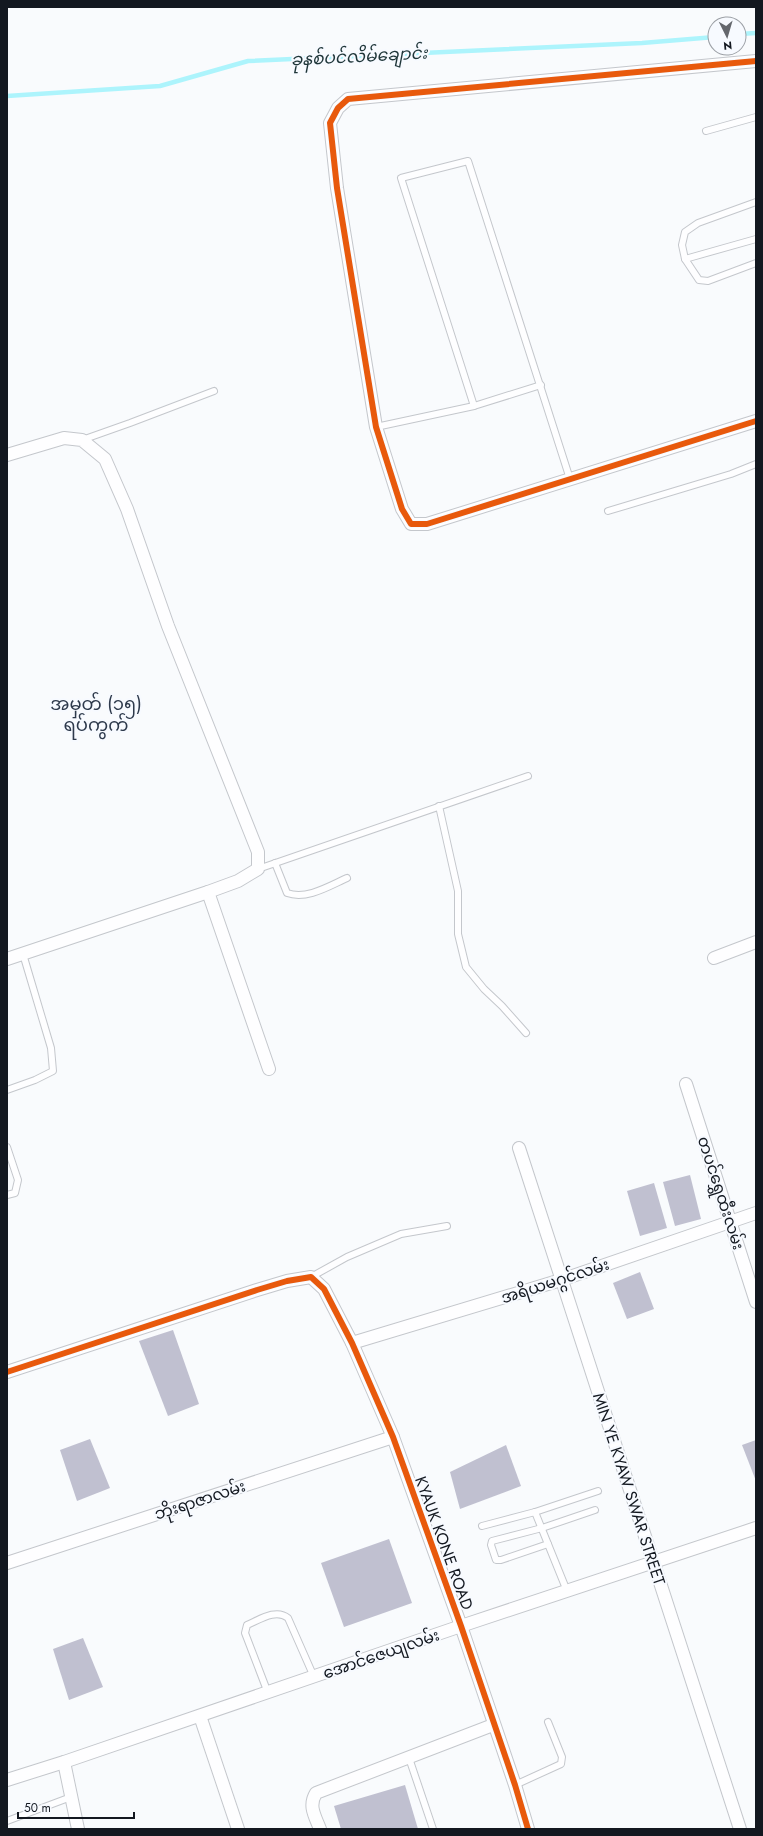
<svg xmlns="http://www.w3.org/2000/svg" width="763" height="1836" font-family="Jost,'Noto Sans Myanmar',sans-serif">
<style>
.lines{fill:none;stroke-linecap:round;stroke-linejoin:round}
.stream{stroke:#adf4fc;stroke-width:4.5}
.building{fill:#c0c0d0}
.lane-casing{stroke:#c4c7cc;stroke-width:8}
.street-casing{stroke:#c4c7cc;stroke-width:14}
.lane{stroke:#fefeff;stroke-width:6}
.street{stroke:#fefeff;stroke-width:12}
.cycleway-casing{stroke:#f7faff;stroke-width:8}
.cycleway{stroke:#e8590c;stroke-width:6}
.labels{text-anchor:middle;dominant-baseline:central;stroke-width:4;stroke-linejoin:round;paint-order:stroke}
.street-label{font-size:16px;fill:#131820;stroke:#f7faff}
.water-label{font-size:17px;font-style:italic;fill:#1f3639;stroke:#f7faff}
.quarter-label{font-size:18px;fill:#2e3a4c;stroke:#f7faff}
</style>
<rect width="100%" height="100%" fill="#f9fbfd"/>
<g class="lines">
<g class="stream">
<polyline points="739,34 756,33"/>
<polyline points="7,96 160,86 248,61 642,43 715,37"/>
</g>
</g>
<g class="building">
<polygon points="690,1175 701,1219 675,1226 663,1182"/>
<polygon points="654,1183 667,1228 640,1236 627,1191"/>
<polygon points="640,1272 654,1309 627,1319 613,1283"/>
<polygon points="173,1330 199,1404 168,1416 139,1341"/>
<polygon points="90,1439 110,1488 77,1501 60,1450"/>
<polygon points="756,1440 756,1481 742,1445"/>
<polygon points="506,1445 521,1486 460,1509 450,1472"/>
<polygon points="389,1539 412,1603 344,1627 321,1563"/>
<polygon points="83,1638 103,1687 69,1700 53,1649"/>
<polygon points="405,1785 418,1829 341,1829 334,1806"/>
</g>
<g class="lines">
<g class="lane-casing">
<g id="lane">
<polyline points="706,131 756,117"/>
<polyline points="756,202 698,223 685,232 682,245 685,259 699,280 708,281 756,263"/>
<polyline points="685,259 756,239"/>
<polyline points="474,406 401,178 468,161 570,479"/>
<polyline points="376,427 474,406 541,385"/>
<polyline points="82,440 130,423 214,391"/>
<polyline points="608,511 731,474 756,464"/>
<polyline points="439,806 458,891 458,934 466,967 484,989 502,1006 526,1033"/>
<path d="M275 863 287 893C307 900 329 886 347 878"/>
<polyline points="258,869 528,776"/>
<polyline points="7,1090 35,1080 53,1071 51,1048 23,954"/>
<polyline points="7,1147 18,1180 15,1193 7,1195"/>
<polyline points="311,1277 347,1257 401,1234 447,1226"/>
<polyline points="482,1526 535,1512"/>
<polyline points="548,1544 501,1560 496,1560 491,1545 492,1541 542,1528 595,1510"/>
<polyline points="567,1591 535,1512 598,1491"/>
<path d="M268 1693 245 1633 247 1625C259 1620 276 1608 288 1618L314 1677"/>
<polyline points="409,1758 433,1829"/>
<polyline points="515,1785 561,1764 562,1757 548,1722"/>
<polyline points="7,1821 71,1797"/>
</g>
</g>
<g class="street-casing">
<g id="street">
<polyline points="756,61 348,99 338,108 330,123 337,188 376,427 402,509 411,524 427,524 756,421"/>
<polyline points="7,455 64,438 82,440 105,459 127,509 168,626 258,852 258,869 238,881 208,892 7,959"/>
<polyline points="208,892 269,1069"/>
<polyline points="714,958 756,942"/>
<polyline points="686,1084 756,1302"/>
<polyline points="519,1148 740,1829"/>
<polyline points="352,1343 561,1280 756,1213"/>
<polyline points="7,1372 257,1290 287,1281 311,1277 324,1289 352,1343 393,1437 461,1626 515,1785 528,1829"/>
<polyline points="7,1563 393,1437"/>
<polyline points="200,1716 238,1829"/>
<polyline points="64,1762 78,1829"/>
<polyline points="7,1780 64,1762 461,1626 756,1528"/>
<path d="M320 1829C315 1816 308 1806 316 1793L493 1725"/>
</g>
</g>
<use href="#lane" class="lane"/>
<use href="#street" class="street"/>
<g class="cycleway-casing">
<g id="cycleway">
<polyline points="756,61 348,99 338,108 330,123 337,188 376,427 402,509 411,524 427,524 756,421"/>
<polyline points="7,1372 257,1290 287,1281 311,1277 324,1289 352,1343 393,1437 461,1626 515,1785 528,1829"/>
</g>
</g>
<use href="#cycleway" class="cycleway"/>
</g>
<g class="labels">
<g class="street-label">
<text transform="translate(721 1193) rotate(72)">တပင်ရွှေထီးလမ်း</text>
<text transform="translate(555 1281) rotate(-18)">အရိယမဂ္ဂင်လမ်း</text>
<text transform="translate(629 1489) rotate(72)">MIN YE KYAW SWAR STREET</text>
<text transform="translate(200 1500) rotate(-18)">ဘိုးရာဇာလမ်း</text>
<text transform="translate(444 1543) rotate(70)">KYAUK KONE ROAD</text>
<text transform="translate(381 1654) rotate(-19)">အောင်ဇေယျလမ်း</text>
</g>
<g class="water-label">
<text transform="translate(359 56) rotate(-3)">ခုနစ်ပင်လိမ်ချောင်း</text>
</g>
<g class="quarter-label">
<text x="96" y="704">အမှတ် (၁၅)<tspan x="96" dy="21">ရပ်ကွက်</tspan></text>
</g>
</g>
<rect width="763" height="1836" fill="none" stroke="#131820" stroke-width="16"/>
<g transform="translate(727 36) rotate(175)"><circle r="19" fill="#f7faff" stroke="#9ca0a6"/>
<path d="M0-3L7 15L0 10L-7 15Z" fill="#64676d"/>
<text y="-6" font-size="11" font-weight="bold" text-anchor="middle" fill="#131820">N</text>
</g>
<path d="M18 1812v6h116v-6" fill="none" stroke="#131820" stroke-width="2"/>
<text x="24" y="1812" font-size="12" fill="#131820" stroke="#f7faff" stroke-width="3" paint-order="stroke">50 m</text>
</svg>
